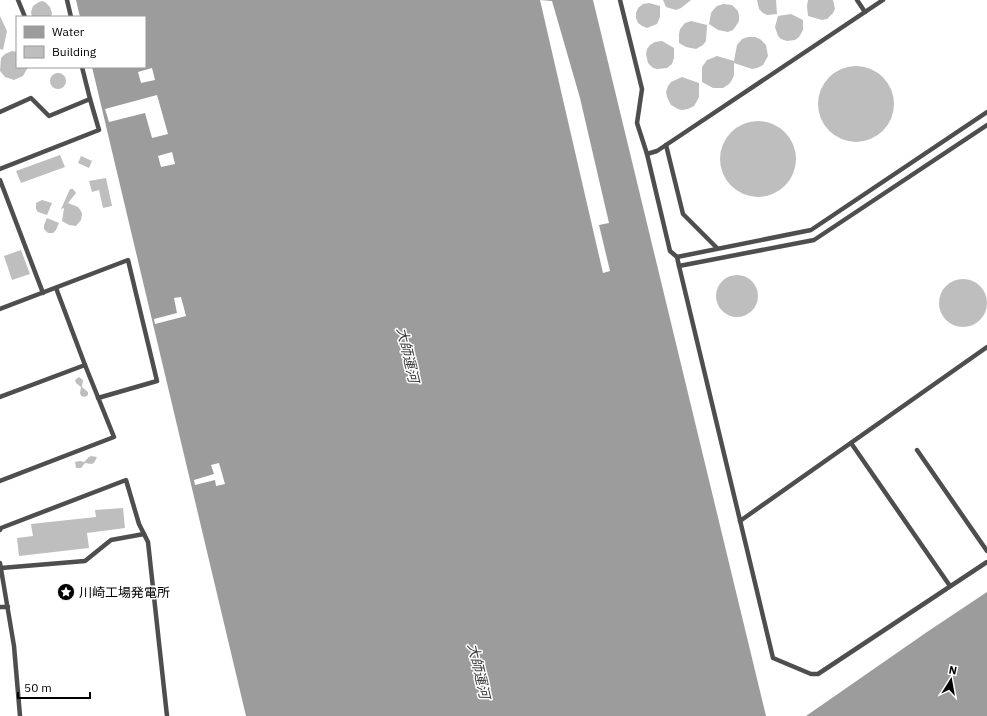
<svg xmlns="http://www.w3.org/2000/svg" width="987" height="716" font-family="'IBM Plex Sans','Noto Sans JP',sans-serif">
<style>
.water{fill:#9c9c9c}
.pier{fill:#fff}
.building{fill:#bebebe}
.lines{fill:none;stroke-linecap:round;stroke-linejoin:round}
.lane{stroke:#4e4e4e;stroke-width:4.5}
.labels{text-anchor:middle;dominant-baseline:central;stroke-width:3;stroke-linejoin:round;paint-order:stroke}
.poi-label{font-size:13px;fill:#000;stroke:#fff;text-anchor:start}
.water-label{font-size:14px;font-style:italic;fill:#3d3d3d;stroke:#fff}
</style>
<rect width="100%" height="100%" fill="#fff"/>
<g class="water">
<polygon points="76,0 593,0 766,716 246,716 92,67 145,67 145,17 80,17"/>
<polygon points="987,592 987,716 806,716 927,632"/>
</g>
<g class="pier">
<polygon points="540,0 552,1 580,98 609,223 599,225 610,271 603,273"/>
<polygon points="152,68 155,80 141,83 138,72"/>
<polygon points="157,95 168,134 152,138 145,113 109,122 105,109"/>
<polygon points="172,152 175,164 161,167 158,156"/>
<polygon points="181,297 186,316 155,324 154,319 177,313 174,298"/>
<polygon points="219,463 225,484 216,486 215,480 195,485 194,480 214,474 211,465"/>
</g>
<g class="building">
<polygon points="663,0 691,0 681,8 676,10 666,7"/>
<polygon points="757,0 776,0 777,14 767,15 763,13 759,9"/>
<polygon points="808,0 833,0 835,9 833,13 827,19 822,20 808,16 807,6"/>
<polygon points="42,1 45,2 50,7 52,13 51,17 32,17 31,12 33,6 39,2"/>
<polygon points="649,3 660,6 660,17 657,24 647,28 642,26 638,23 636,18 636,13 638,8 643,4"/>
<polygon points="723,4 732,5 738,11 739,16 739,21 736,26 733,30 728,32 718,30 709,24 711,13 714,9 717,6"/>
<polygon points="791,14 803,20 803,30 799,37 795,40 787,41 781,39 778,36 775,27 778,16"/>
<polygon points="0,16 7,31 3,50 0,49"/>
<polygon points="691,21 707,25 706,41 703,45 696,49 686,47 679,43 679,34 680,29 685,23"/>
<polygon points="748,37 755,37 760,39 766,45 768,56 763,65 757,68 752,69 734,63 734,75 732,80 729,84 723,88 713,88 702,82 702,67 707,60 717,56 734,61 737,45 742,39"/>
<polygon points="662,41 674,48 674,58 672,64 667,68 657,69 653,68 648,63 646,54 647,49 650,45 655,42"/>
<polygon points="12,51 17,52 17,67 28,67 23,76 14,80 5,77 0,71 1,58 5,54"/>
<circle cx="856" cy="104" r="38"/>
<circle cx="58" cy="81" r="8"/>
<polygon points="682,77 699,83 699,97 697,101 694,106 688,109 682,110 678,109 671,105 667,97 666,92 668,86 671,82"/>
<circle cx="758" cy="159" r="38"/>
<polygon points="60,155 65,167 21,183 16,171"/>
<polygon points="81,156 92,161 89,168 78,163"/>
<polygon points="106,178 112,206 103,208 99,190 92,192 89,181"/>
<polygon points="70,189 73,189 76,193 68,203 78,207 81,211 82,214 81,220 76,226 69,225 62,221 64,208 61,209"/>
<polygon points="42,200 52,203 47,215 38,212 36,209 36,203"/>
<polygon points="47,218 59,223 56,230 53,233 48,233 44,229 44,225"/>
<polygon points="21,250 30,274 12,280 4,256"/>
<circle cx="737" cy="296" r="21"/>
<circle cx="963" cy="303" r="24"/>
<polygon points="79,377 83,380 82,387 88,392 88,395 85,397 81,396 80,393 81,387 76,383 75,380"/>
<polygon points="91,456 97,457 94,463 91,464 85,463 81,468 76,468 75,462 80,461 84,462 89,457"/>
<polygon points="123,508 125,528 87,533 89,548 19,556 17,538 33,536 31,524 96,517 95,510"/>
</g>
<g class="lines">
<g class="lane">
<polyline points="18,0 25,17"/>
<polyline points="67,0 71,17"/>
<polyline points="620,0 642,89 637,123 647,154 670,251 677,257 679,266"/>
<polyline points="857,0 865,12"/>
<polyline points="0,112 31,98 49,116 90,99"/>
<polyline points="987,125 814,240 679,266 773,658 811,674 818,674 987,562"/>
<polyline points="666,145 683,214 717,248"/>
<polyline points="647,154 657,151 666,145 883,0"/>
<polyline points="0,169 99,130 90,99 82,67"/>
<polyline points="0,180 43,293"/>
<polyline points="677,257 811,230 987,112"/>
<polyline points="0,309 128,260 157,381 98,398"/>
<polyline points="0,397 85,365"/>
<polyline points="851,443 950,586"/>
<polyline points="917,450 987,551"/>
<polyline points="0,481 114,437 85,365 56,288"/>
<polyline points="740,521 987,347"/>
<polyline points="0,530 1,528 126,480 139,524 148,542 167,716"/>
<polyline points="0,563 14,646 20,716"/>
<polyline points="1,568 85,561 111,540 144,534"/>
<polyline points="0,607 8,607"/>
</g>
</g>
<defs>
<g id="sight-disc" transform="scale(0.9)"><circle r="9.5" fill="#000" stroke="#fff"/><path d="M0-6L1.8-2.2L6-1.7L2.9 1.2L3.7 5.4L0 3.3L-3.7 5.4L-2.9 1.2L-6-1.7L-1.8-2.2Z" fill="#fff"/></g>
</defs>
<g fill-rule="evenodd">
<use href="#sight-disc" x="66" y="592"/>
</g>
<g class="labels">
<g class="poi-label">
<text x="79" y="592">川崎工場発電所</text>
</g>
<g class="water-label">
<text transform="translate(408 355) rotate(77)">大師運河</text>
<text transform="translate(479 671) rotate(77)">大師運河</text>
</g>
</g>
<rect x="16" y="16" width="130" height="52" fill="#ffffff" stroke="#999999"/>
<rect x="24" y="26" width="20" height="12" fill="#9c9c9c" stroke="#999999"/>
<text x="52" y="36" font-size="12" fill="#000000">Water</text>
<rect x="24" y="46" width="20" height="12" fill="#bebebe" stroke="#999999"/>
<text x="52" y="56" font-size="12" fill="#000000">Building</text>
<g transform="translate(951 680) rotate(11)" stroke="#ffffff" stroke-width="3" paint-order="stroke">
<path d="M0-3L7 15L0 10L-7 15Z" fill="#000000"/>
<text y="-6" font-size="11" font-weight="bold" text-anchor="middle" fill="#000000">N</text>
</g>
<path d="M18 692v6h72v-6" fill="none" stroke="#000000" stroke-width="2"/>
<text x="24" y="692" font-size="12" fill="#000000" stroke="#ffffff" stroke-width="3" paint-order="stroke">50 m</text>
</svg>
